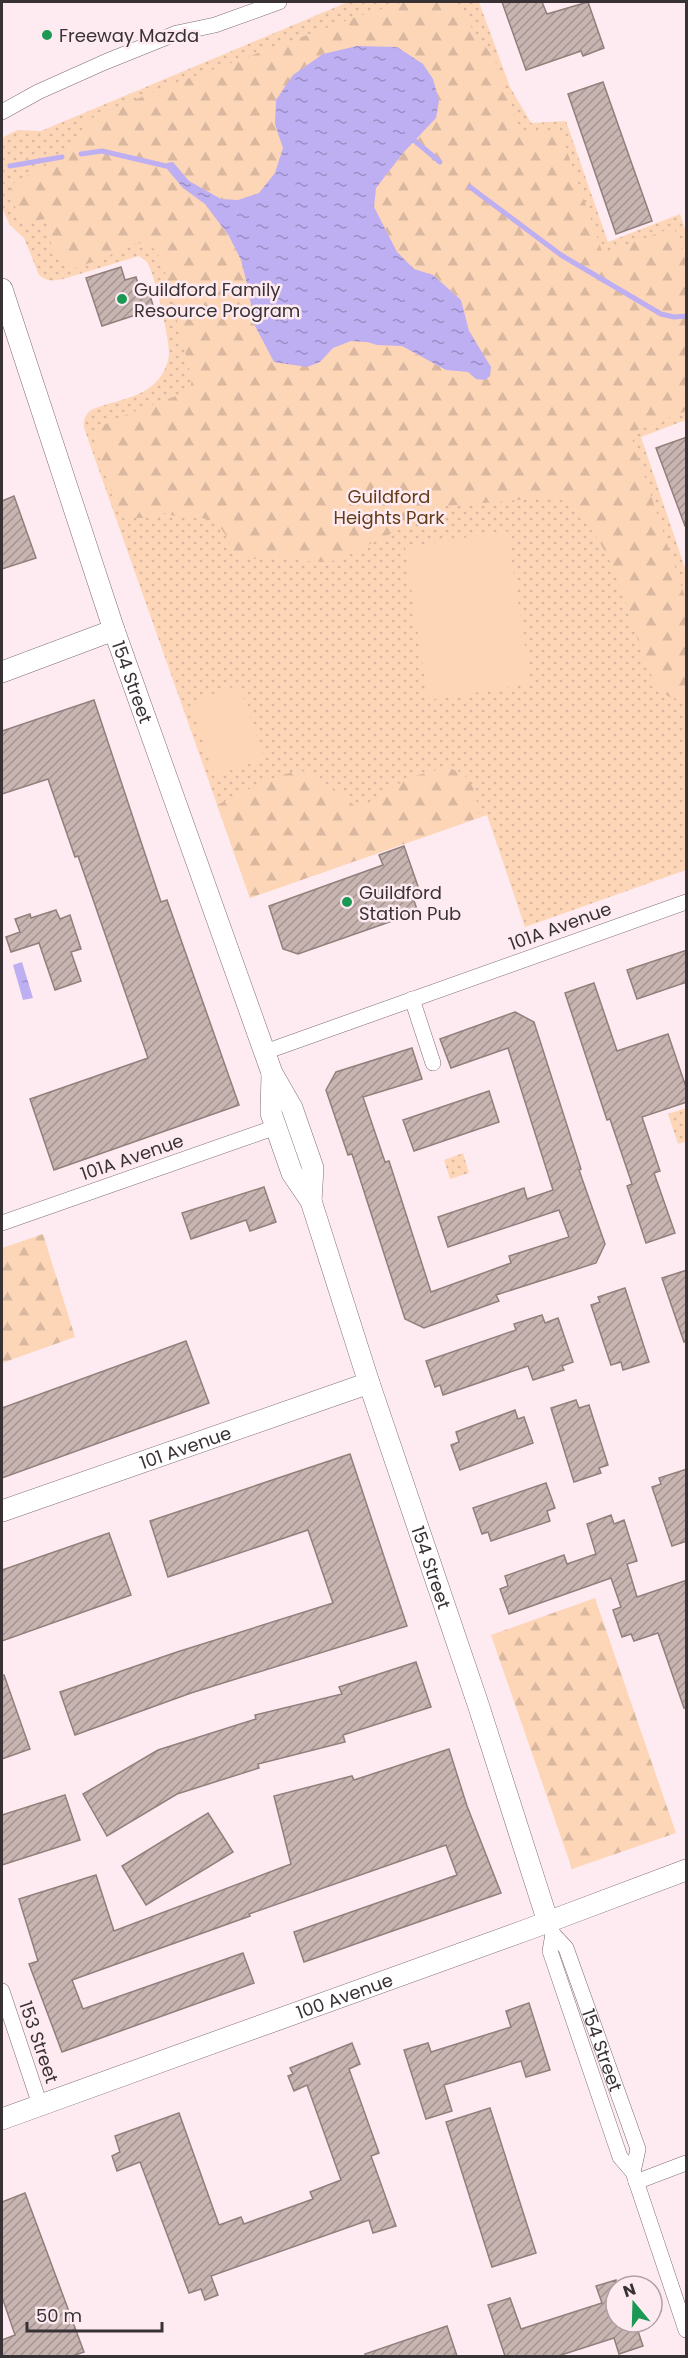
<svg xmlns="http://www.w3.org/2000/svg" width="688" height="2358" font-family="Poppins,sans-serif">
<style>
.green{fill:url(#green-dots)}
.forest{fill:url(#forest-firs);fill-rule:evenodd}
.pitch{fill:#fdd6b8}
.water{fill:url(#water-ripples)}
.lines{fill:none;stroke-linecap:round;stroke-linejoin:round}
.stream{stroke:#beaef2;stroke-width:5}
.building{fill:url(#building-hatch);stroke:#917f7c;stroke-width:1.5}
.street-casing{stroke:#7e6d73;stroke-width:16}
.secondary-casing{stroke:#7e6d73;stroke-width:22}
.street{stroke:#fff;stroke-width:15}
.secondary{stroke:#fff;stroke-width:21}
.poi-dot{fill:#1c9855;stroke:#feebf1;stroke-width:2}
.labels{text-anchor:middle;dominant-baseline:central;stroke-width:5;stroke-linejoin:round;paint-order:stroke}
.poi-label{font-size:18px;fill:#393234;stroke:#feebf1;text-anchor:start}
.park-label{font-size:18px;fill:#643c17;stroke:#feebf1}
.street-label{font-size:18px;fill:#393234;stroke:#feebf1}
</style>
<defs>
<pattern id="green-dots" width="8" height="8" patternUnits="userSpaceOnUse" patternTransform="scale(1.5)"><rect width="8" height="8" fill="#fdd6b8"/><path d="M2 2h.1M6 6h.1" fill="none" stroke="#dab89f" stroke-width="1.8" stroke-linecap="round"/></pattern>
<pattern id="forest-firs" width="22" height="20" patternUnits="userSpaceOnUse" patternTransform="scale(1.5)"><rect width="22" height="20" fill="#fdd6b8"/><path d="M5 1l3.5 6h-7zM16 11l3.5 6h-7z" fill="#dab89f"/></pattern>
<pattern id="water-ripples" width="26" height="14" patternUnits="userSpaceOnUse" patternTransform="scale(1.5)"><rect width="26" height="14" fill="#beaef2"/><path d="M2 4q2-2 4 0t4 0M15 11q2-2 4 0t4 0" fill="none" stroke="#9b8ec5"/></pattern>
<pattern id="building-hatch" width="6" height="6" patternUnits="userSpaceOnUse" patternTransform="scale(1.5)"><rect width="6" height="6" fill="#c8b5b2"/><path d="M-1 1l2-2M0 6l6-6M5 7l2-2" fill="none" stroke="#a39492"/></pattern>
</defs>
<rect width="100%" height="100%" fill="#feebf1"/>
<g class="green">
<path d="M348 2H479L510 87 531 123 566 121 608 242 680 214 686 232V420L641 437 686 571V870L525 927 487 815 250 898 84 428C83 420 85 415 91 410 111 401 140 399 156 382 163 375 169 363 169 353 169 337 155 275 147 262 146 261 140 257 139 256L63 279C53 281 47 282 39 275L24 238 10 225 2 208V138L17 130 41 131Z"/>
<polygon points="686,1108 686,1141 678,1144 668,1114"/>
<polygon points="463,1153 469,1173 450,1179 444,1160"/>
</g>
<g class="forest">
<path d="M404 2H453L494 58 518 124 525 132 560 131 603 254 674 227 686 262V411L630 433 686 600V697C673 702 665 696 656 685 629 631 626 572 586 523 576 511 569 502 554 497L445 506 423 515 396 531 338 560 323 562 304 561 286 555 245 560 238 558 225 534 216 522 202 518H182L164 513 144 518H127L116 505 96 447C95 440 93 435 98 429 107 420 167 400 183 393L190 388 192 380 165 272 157 251 145 243 131 244 105 258 74 268C65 261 54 255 51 243 49 234 50 227 46 219L23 222 18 217 10 188 15 182C50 163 69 158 87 120L163 88 356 17ZM357 46 397 47 423 64 436 118 403 153 376 188 374 207 397 252 415 269 434 275 461 300 469 331 490 376 485 380 476 379 468 372 446 370 402 346 351 340 333 348 328 356 254 324 249 292 240 260 229 236 205 204 183 188 167 169 173 162 189 181 221 199 238 200 259 193 275 173 283 148 275 124 293 75 323 54Z"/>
<path d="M448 768C473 773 478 795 478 818L250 898 217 805C238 796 287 766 307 772 318 776 346 798 356 807 376 806 385 791 402 782 417 774 432 771 448 768Z"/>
<polygon points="43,1234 75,1337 2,1363 2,1248"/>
<polygon points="595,1598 676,1833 572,1869 491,1635"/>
</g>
<g class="pitch">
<polygon points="507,531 531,684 428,700 405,547"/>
<polygon points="239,685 264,759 215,775 190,702"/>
</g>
<g class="water">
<polygon points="357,46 397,47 423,64 433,79 439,101 436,118 403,153 376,188 374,207 397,252 414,269 433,275 461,300 469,331 491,367 490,376 485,380 476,379 468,372 446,370 402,346 377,345 367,342 351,341 333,348 320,362 307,367 274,362 254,324 249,292 241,260 229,236 205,204 183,188 167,169 167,163 173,162 189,181 221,199 238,200 259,193 275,173 283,148 275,124 276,100 293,75 323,54"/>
<polygon points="22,962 33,998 23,1000 13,965"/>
</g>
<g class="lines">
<g class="stream">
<polyline points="415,141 440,162"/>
<polyline points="81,154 102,151 166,166"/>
<polyline points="10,166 62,157"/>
<polyline points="470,187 561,255 661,314 674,317 686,316"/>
</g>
</g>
<g class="building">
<polygon points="502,2 542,2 547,14 588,2 604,48 583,56 581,51 526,70"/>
<polygon points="603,82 652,221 616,234 568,94"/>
<polygon points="121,267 125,280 136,277 140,290 148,288 154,309 102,326 86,278"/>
<polygon points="687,437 687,525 685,526 656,448"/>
<polygon points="14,496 36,558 2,569 2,501"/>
<polygon points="94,700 161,902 167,900 239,1105 54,1170 30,1099 148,1058 78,856 75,857 48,779 2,794 2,731"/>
<polygon points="404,846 421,895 413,898 418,912 298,954 283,949 269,906 383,865 379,855"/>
<polygon points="56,910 60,919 70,915 81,949 71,952 81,981 55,990 39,943 11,952 6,937 20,932 15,919 30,914 31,918"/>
<polygon points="687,950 687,982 637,999 627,970"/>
<polygon points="594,983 617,1051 668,1034 687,1090 687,1102 642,1117 660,1171 654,1173 675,1233 646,1243 627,1186 632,1184 610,1119 607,1120 565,993"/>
<polygon points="515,1012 534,1022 581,1169 579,1170 605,1244 596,1263 496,1295 499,1301 424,1328 405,1319 352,1154 348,1155 326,1090 336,1072 412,1048 422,1079 363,1097 385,1162 389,1161 431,1292 511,1263 509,1256 569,1237 559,1210 448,1247 438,1217 524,1188 527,1199 553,1190 508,1048 451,1068 440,1039"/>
<polygon points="489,1091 499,1122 414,1151 403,1120"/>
<polygon points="264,1187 276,1222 250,1231 246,1220 191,1239 182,1213"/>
<polygon points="687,1270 687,1341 684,1342 662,1278"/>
<polygon points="625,1288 649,1362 623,1370 621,1362 611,1365 591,1305 600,1302 598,1297"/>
<polygon points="542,1315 545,1323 558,1318 573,1362 562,1366 564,1370 533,1380 528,1366 443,1395 440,1385 435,1387 426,1361 516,1330 514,1324"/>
<polygon points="186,1341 209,1403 2,1478 2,1408"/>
<polygon points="576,1400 579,1408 589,1405 608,1465 599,1468 601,1473 574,1482 551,1408"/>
<polygon points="515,1410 518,1419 524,1417 533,1443 460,1470 451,1445 459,1442 456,1432"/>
<polygon points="350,1454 407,1626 191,1693 75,1735 60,1692 177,1652 333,1603 308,1530 168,1577 150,1521"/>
<polygon points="687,1469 687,1541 672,1546 652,1487 661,1484 659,1478"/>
<polygon points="546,1483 555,1508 547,1511 550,1521 491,1541 488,1532 482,1534 473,1508"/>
<polygon points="611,1515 614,1524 624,1520 637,1561 627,1564 637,1597 687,1580 687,1707 684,1708 658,1633 634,1641 631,1634 622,1637 613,1610 621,1607 611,1578 509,1614 500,1589 508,1586 505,1576 564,1555 567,1564 596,1554 587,1524"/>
<polygon points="109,1533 131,1595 2,1641 2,1570"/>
<polygon points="416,1662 431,1707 343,1735 345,1742 258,1764 259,1768 177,1794 107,1836 83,1794 158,1750 256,1719 255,1715 342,1694 339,1687"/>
<polygon points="4,1675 30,1749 2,1759 2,1676"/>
<polygon points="449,1749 467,1806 501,1893 304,1962 294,1932 457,1875 446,1845 249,1914 250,1916 72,1980 83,2009 243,1953 254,1983 62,2052 29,1964 38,1961 19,1899 96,1875 114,1931 291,1864 274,1796 352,1776 354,1780"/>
<polygon points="65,1795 80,1840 2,1865 2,1815"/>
<polygon points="208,1813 233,1852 146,1905 122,1866"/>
<polygon points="529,2003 550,2070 526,2077 521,2061 444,2085 452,2111 426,2119 404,2050 428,2043 431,2052 511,2027 506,2011"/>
<polygon points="352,2043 360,2064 349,2069 379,2153 371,2156 396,2226 373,2233 369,2220 211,2276 218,2295 205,2300 201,2289 189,2293 140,2162 117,2171 112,2156 120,2152 115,2136 179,2113 219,2225 241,2217 244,2224 313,2199 310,2192 341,2180 307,2085 294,2091 288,2076 293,2074 290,2068"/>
<polygon points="490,2108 536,2253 492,2267 446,2122"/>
<polygon points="25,2193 84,2352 72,2356 2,2356 2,2340 15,2335 2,2297 2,2202"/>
<polygon points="616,2280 616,2322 635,2322 643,2346 619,2354 614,2338 558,2356 505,2356 488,2305 510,2298 521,2329 602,2303 596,2286"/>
<polygon points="447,2326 457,2356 365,2356 365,2354"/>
</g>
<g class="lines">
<g class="street-casing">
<g id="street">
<polyline points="2,112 38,92 105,62 177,33 215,25 279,2"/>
<polyline points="412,999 433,1063"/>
<polyline points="265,1052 686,902"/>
<polyline points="2,1223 276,1127"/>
<path id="s1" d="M550 1927 553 1934 566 1948 638 2149 633 2172"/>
<polyline points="553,1934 550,1951 620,2157 633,2172 686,2330"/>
<polyline points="2,1991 40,2105"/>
<polyline points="636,2182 686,2163"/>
</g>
</g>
<g class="secondary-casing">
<g id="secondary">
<path id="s2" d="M2 289 114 630 272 1073 292 1108 313 1168 311 1201"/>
<polyline points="2,672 114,630"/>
<path id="s3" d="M272 1074 271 1113 292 1173 311 1201 369 1383 478 1704 548 1922"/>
<path id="s4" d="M2 1511 369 1383"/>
<path id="s5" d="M2 2119 529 1929 686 1870"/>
</g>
</g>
<use href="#street" class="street"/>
<use href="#secondary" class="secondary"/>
</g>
<g class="poi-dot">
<circle cx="47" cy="35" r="6"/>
<circle cx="122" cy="299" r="6"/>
<circle cx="347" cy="902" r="6"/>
</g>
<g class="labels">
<g class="poi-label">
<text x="59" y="35">Freeway Mazda</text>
<text x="134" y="289">Guildford Family<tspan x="134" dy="21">Resource Program</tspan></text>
<text x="359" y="892">Guildford<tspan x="359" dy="21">Station Pub</tspan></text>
</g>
<g class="park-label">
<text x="389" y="496">Guildford<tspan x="389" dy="21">Heights Park</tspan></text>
</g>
<g class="street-label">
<text stroke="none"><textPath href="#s2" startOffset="414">154 Street</textPath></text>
<text transform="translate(560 926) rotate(-20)">101A Avenue</text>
<text transform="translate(132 1157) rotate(-19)">101A Avenue</text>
<text stroke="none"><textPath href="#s4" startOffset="194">101 Avenue</textPath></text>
<text stroke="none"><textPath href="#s3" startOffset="522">154 Street</textPath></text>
<text stroke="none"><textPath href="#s5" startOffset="364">100 Avenue</textPath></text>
<text transform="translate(39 2042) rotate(71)">153 Street</text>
<text stroke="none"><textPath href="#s1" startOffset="135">154 Street</textPath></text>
</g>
</g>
<rect width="688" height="2358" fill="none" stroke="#393234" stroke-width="6"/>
<g transform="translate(634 2304) rotate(341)"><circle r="28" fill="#feebf1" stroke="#afa1a5" stroke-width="1.5"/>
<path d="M0-4.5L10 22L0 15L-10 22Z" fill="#1c9855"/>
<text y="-9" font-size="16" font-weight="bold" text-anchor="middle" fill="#393234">N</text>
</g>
<path d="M27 2322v9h135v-9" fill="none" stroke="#393234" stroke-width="3"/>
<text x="36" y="2322" font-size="18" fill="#393234" stroke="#feebf1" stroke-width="4.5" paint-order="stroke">50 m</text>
</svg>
